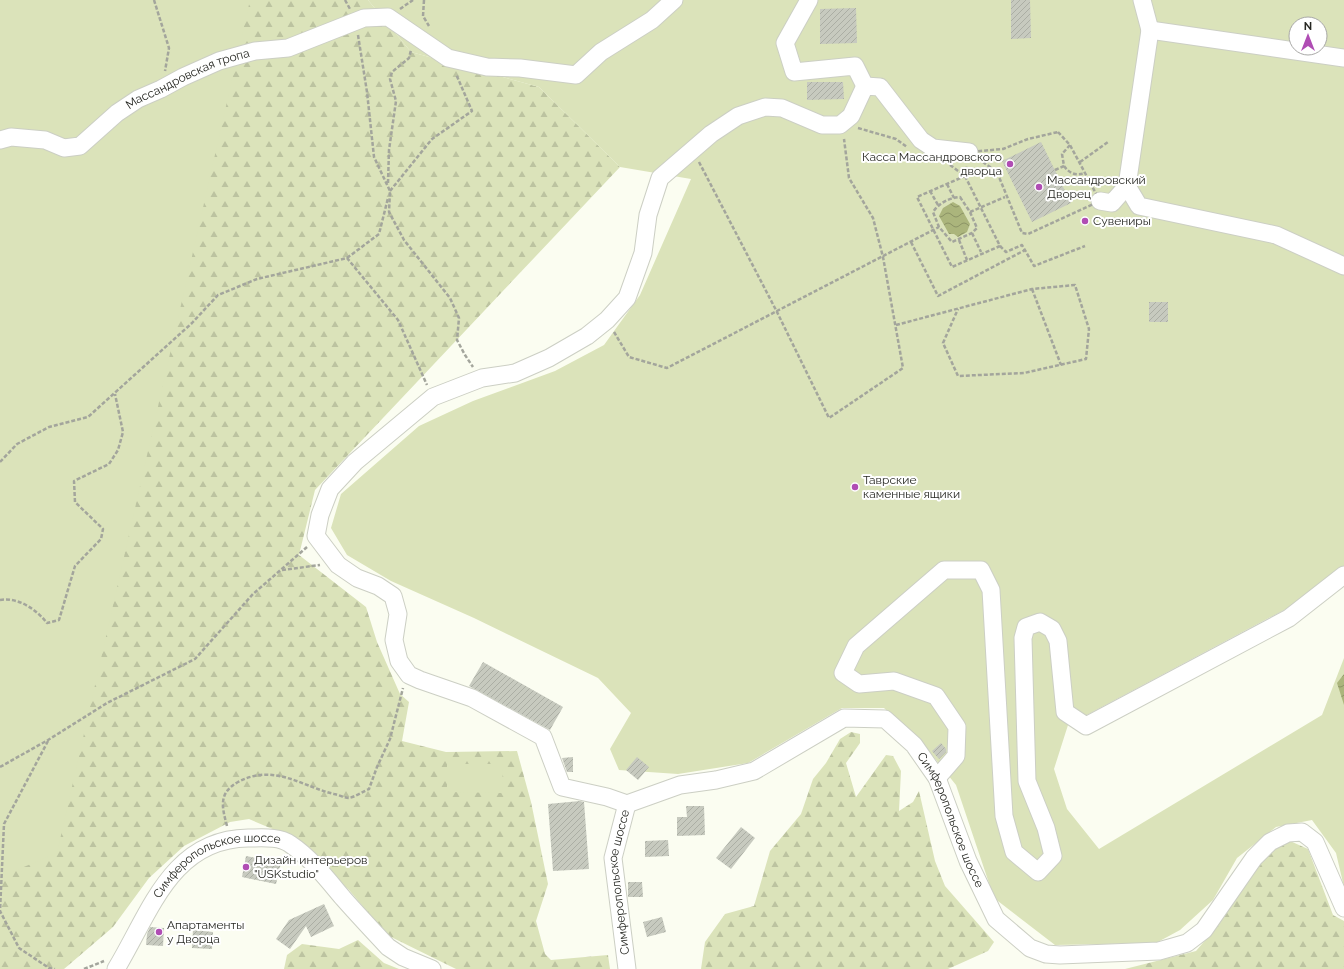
<svg xmlns="http://www.w3.org/2000/svg" width="1344" height="969" font-family="Raleway,sans-serif">
<style>
.forest{fill:url(#forest-firs)}
.park{fill:#dbe3ba;fill-rule:evenodd}
.water{fill:url(#water-waves)}
.building{fill:url(#building-hatch)}
.lines{fill:none;stroke-linecap:round;stroke-linejoin:round}
.minor-casing{stroke:#cccfc4;stroke-width:19}
.path{stroke:#a3a59c;stroke-width:2.5;stroke-dasharray:4 2;stroke-linecap:butt}
.minor{stroke:#fff;stroke-width:17}
.poi-dot{fill:#b04db4;stroke:#fff;stroke-width:1.5}
.labels{text-anchor:middle;dominant-baseline:central;stroke-width:4;stroke-linejoin:round;paint-order:stroke}
.street-label{font-size:12px;fill:#272823;stroke:#fff}
.poi-label{font-size:12px;fill:#272823;stroke:#fff;text-anchor:start}
</style>
<defs>
<pattern id="forest-firs" width="22" height="20" patternUnits="userSpaceOnUse"><rect width="22" height="20" fill="#dbe3ba"/><path d="M5 1l3.5 6h-7zM16 11l3.5 6h-7z" fill="#bcc3a0"/></pattern>
<pattern id="water-waves" width="16" height="10" patternUnits="userSpaceOnUse"><rect width="16" height="10" fill="#abb57c"/><path d="M0 5q4-4 8 0t8 0" fill="none" stroke="#8b9365"/></pattern>
<pattern id="building-hatch" width="6" height="6" patternUnits="userSpaceOnUse"><rect width="6" height="6" fill="#c7cabf"/><path d="M-1 1l2-2M0 6l6-6M5 7l2-2" fill="none" stroke="#abaea4"/></pattern>
</defs>
<rect width="100%" height="100%" fill="#fbfdf1"/>
<g class="forest">
<polygon points="0,0 368,0 411,52 539,87 620,167 315,490 299,555 366,607 377,642 400,694 409,702 402,741 446,752 517,751 531,802 548,884 536,921 545,954 551,960 608,955 610,969 456,969 387,935 349,890 289,836 249,819 230,822 184,846 149,878 113,927 64,969 0,969"/>
<polygon points="851,732 860,734 860,743 846,763 856,797 886,755 893,756 901,771 899,811 913,802 919,791 935,861 945,886 994,942 988,951 948,969 701,969 705,942 725,914 754,906 770,851 801,814 813,779 826,763 840,739"/>
<polygon points="1290,841 1308,849 1333,915 1344,921 1344,969 1125,969 1196,951 1220,923 1259,858 1278,844"/>
<polygon points="358,940 384,963 399,969 284,969 287,955 302,944 339,949"/>
</g>
<g class="park">
<polygon points="0,0 250,0 57,853 0,877"/>
<path d="M368 0H1344V574L1314 594 1068 725 1054 769 1067 809 1099 849 1322 715 1344 658V887L1336 853 1312 820 1276 827 1237 858 1213 900 1180 930 1156 943 1055 945 994 898 956 785 928 750 884 708H842L748 763 678 774 619 770 610 749 631 713 598 678 474 618 391 581 347 555 331 528 341 494 419 426 473 401 555 371 604 345 640 295 691 179 620 167 539 87 411 52ZM1296 24H1320V48H1296Z"/>
<polygon points="447,764 503,764 502,793 447,792"/>
</g>
<g class="water">
<polygon points="953,202 960,206 970,224 967,232 958,237 954,234 949,234 939,216 943,208"/>
<polygon points="1344,674 1344,705 1337,683"/>
</g>
<g class="building">
<polygon points="1011,0 1030,0 1031,38 1011,39"/>
<polygon points="856,8 857,43 820,44 820,9"/>
<polygon points="807,82 843,82 844,99 807,100"/>
<polygon points="1041,142 1071,203 1032,222 1002,161"/>
<rect x="1149" y="302" width="19" height="20"/>
<polygon points="483,662 563,707 550,730 469,686"/>
<polygon points="941,743 946,749 946,752 939,759 932,751"/>
<polygon points="573,757 573,772 567,772 562,758"/>
<polygon points="637,757 649,767 638,780 626,770"/>
<polygon points="580,801 584,802 589,869 553,871 548,804"/>
<polygon points="686,806 704,806 705,835 677,836 677,817 687,817"/>
<polygon points="741,827 755,838 731,869 716,858"/>
<polygon points="668,840 669,856 645,857 645,841"/>
<polygon points="246,856 281,863 276,884 242,877"/>
<polygon points="628,882 642,882 643,897 628,897"/>
<polygon points="324,904 334,926 311,937 306,926 290,949 276,939 289,920"/>
<polygon points="662,917 666,932 647,937 643,922"/>
<polygon points="150,927 164,928 163,946 146,945 147,934"/>
<polygon points="193,930 213,932 212,949 192,948"/>
</g>
<g class="lines">
<g class="minor-casing">
<g id="minor">
<polyline points="809,0 785,43 794,72 855,66 865,86"/>
<polyline points="1142,0 1150,30"/>
<polyline points="1344,58 1150,30 1127,186 1139,206 1276,235 1344,266"/>
<path id="s1" d="M0 140 11 137 45 140 64 148 80 146 117 113 138 99 161 89 183 77 219 61 255 51 288 48 364 18 388 17 448 58 487 67 520 68 576 75 601 52 652 20 674 0"/>
<polyline points="1100,201 1112,203 1127,186"/>
<polyline points="937,778 956,756 957,727 936,696 894,681 859,684 843,673 856,646 944,570 981,570 991,590 1004,816 1014,852 1038,872 1053,856 1046,828 1027,781 1023,638 1026,627 1040,622 1052,629 1058,641 1065,712 1086,726 1289,618 1344,575"/>
<polyline points="627,804 607,797 562,787 543,737 472,698 420,680 409,675 399,661 394,640 398,614 393,596 378,586 357,578 338,565 316,536 320,515 330,489 355,462 433,397 482,378 515,373 549,358 587,336 607,320 627,298 643,253 648,215 660,178 711,134 738,116 765,107 782,108 822,125 840,125 851,116 865,86 880,87 921,140 933,148 969,152"/>
<path id="s2" d="M627 804 680 785 716 780 754 771 844 718 885 719 914 745 937 778 968 861 996 919 1030 948 1046 954 1060 955 1159 951 1187 943 1204 930 1254 858 1270 842 1288 833 1302 832 1315 842 1344 908"/>
<path id="s3" d="M116 969C150 913 171 839 248 838 261 838 279 836 290 844 311 858 327 879 343 898 358 915 373 931 388 947L403 957 432 969"/>
<path id="s4" d="M627 969 613 858 627 804"/>
</g>
</g>
<g class="path">
<polyline points="154,0 169,48 165,71"/>
<polyline points="345,0 350,9"/>
<polyline points="424,0 423,16 429,26"/>
<polyline points="400,9 413,0"/>
<polyline points="358,35 367,92 374,157 390,191 389,212 404,240 450,298 459,318 457,340 465,355 473,367"/>
<polyline points="858,128 896,139 907,147"/>
<polygon points="1058,132 1070,145 1100,201 1028,234 1022,233 997,172 969,152 1003,149 1028,139"/>
<path d="M1070 145 1062 154 1064 166C1070 174 1076 176 1086 173"/>
<polyline points="699,162 777,312 829,418 903,368 883,257 873,218 849,178 844,139"/>
<polyline points="1080,162 1108,142"/>
<polyline points="950,165 965,176 967,166"/>
<polyline points="1055,170 1064,166"/>
<polygon points="965,176 1000,246 952,267 917,197"/>
<polyline points="388,183 389,150 396,101 390,79 392,72 409,58 411,50"/>
<polyline points="947,184 954,198"/>
<polyline points="390,191 432,139 472,111 456,74"/>
<polyline points="930,191 938,205"/>
<path d="M960 197 970 212 977 228 972 233 952 242 939 227 933 212C939 203 949 198 960 197Z"/>
<polyline points="970,212 1005,197"/>
<polyline points="972,233 981,252"/>
<polyline points="959,240 967,260"/>
<polyline points="911,242 938,296 1025,250"/>
<polyline points="1000,246 1006,252 1022,245 1034,266 1085,246"/>
<polyline points="347,258 379,234 388,198"/>
<polyline points="1032,289 1061,365"/>
<polyline points="896,325 1032,289 1075,285 1089,329 1086,359 1024,373 958,376 943,343 958,309"/>
<polyline points="614,332 629,357 667,368 939,227"/>
<polyline points="0,462 17,444 49,427 88,417 192,323 218,295 257,279 347,258 398,320 427,385"/>
<polyline points="282,570 320,565"/>
<path d="M0 600C18 597 36 609 47 623L59 620 75 566 101 539 103 529 75 502 74 481 109 464 118 450 123 432 115 394"/>
<polyline points="48,741 4,824 0,911 19,948 49,968 55,969"/>
<polyline points="0,767 48,740 107,703 195,659 253,594 307,547"/>
<path d="M227 826C222 807 218 793 238 782 274 763 301 786 334 794 339 795 345 798 349 798 355 797 364 791 369 789L377 767 390 739 403 688"/>
<polyline points="84,969 104,961"/>
</g>
<use href="#minor" class="minor"/>
</g>
<g class="poi-dot">
<circle cx="1010" cy="164" r="4"/>
<circle cx="1039" cy="187" r="4"/>
<circle cx="1085" cy="221" r="4"/>
<circle cx="855" cy="487" r="4"/>
<circle cx="246" cy="867" r="4"/>
<circle cx="159" cy="932" r="4"/>
</g>
<g class="labels">
<g class="street-label">
<text stroke="none"><textPath href="#s1" startOffset="211">Массандровская тропа</textPath></text>
<text stroke="none"><textPath href="#s2" startOffset="400">Симферопольское шоссе</textPath></text>
<text stroke="none"><textPath href="#s3" startOffset="156">Симферопольское шоссе</textPath></text>
<text stroke="none"><textPath href="#s4" startOffset="88">Симферопольское шоссе</textPath></text>
</g>
<g class="poi-label">
<text x="1002" y="157" text-anchor="end">Касса Массандровского<tspan x="1002" dy="14">дворца</tspan></text>
<text x="1047" y="180">Массандровский<tspan x="1047" dy="14">Дворец</tspan></text>
<text x="1093" y="221">Сувениры</text>
<text x="863" y="480">Таврские<tspan x="863" dy="14">каменные ящики</tspan></text>
<text x="254" y="860">Дизайн интерьеров<tspan x="254" dy="14">"USKstudio"</tspan></text>
<text x="167" y="925">Апартаменты<tspan x="167" dy="14">у Дворца</tspan></text>
</g>
</g>
<g transform="translate(1308 36)"><circle r="19" fill="#ffffff" stroke="#a9a9a7"/>
<path d="M0-3L7 15L0 10L-7 15Z" fill="#b04db4"/>
<text y="-6" font-size="11" font-weight="bold" text-anchor="middle" fill="#272823">N</text>
</g>
</svg>
